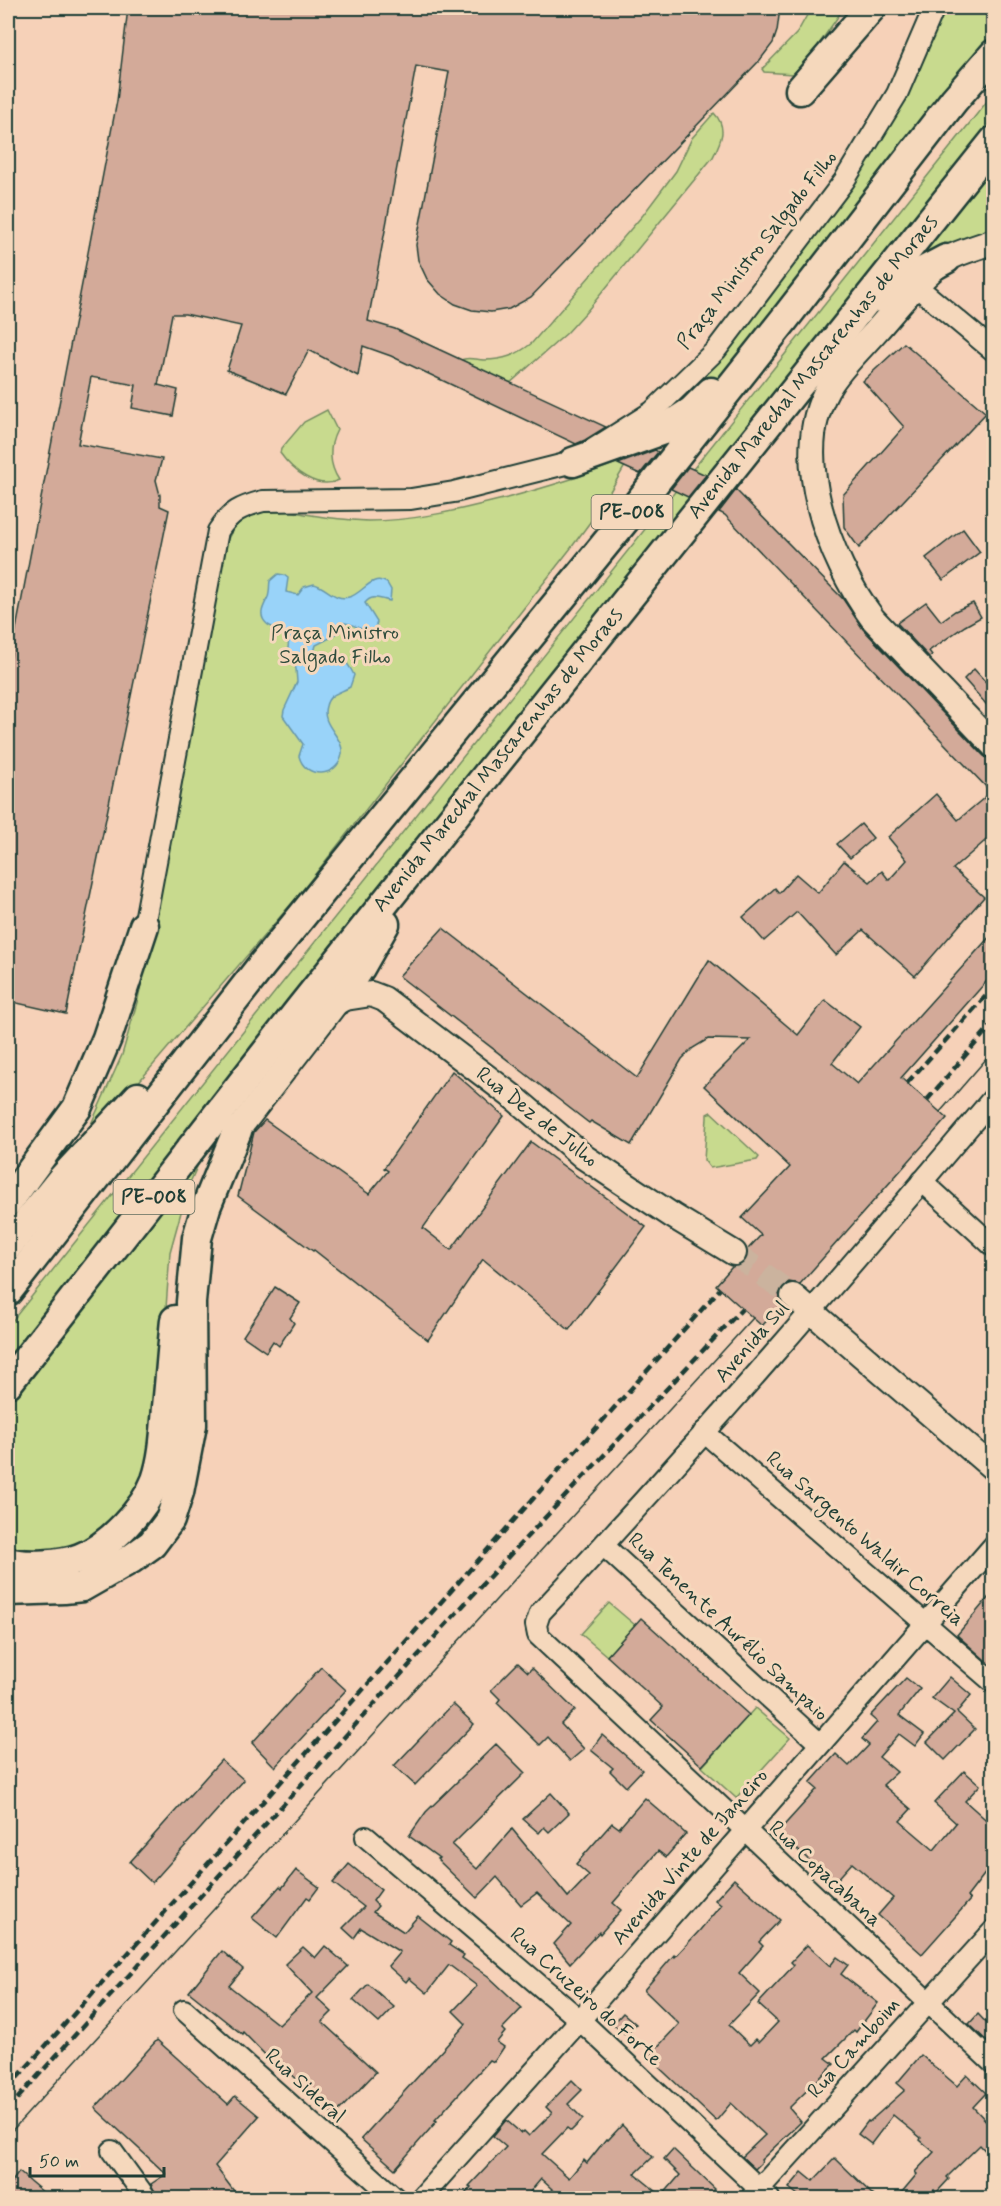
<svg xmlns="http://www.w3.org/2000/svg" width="1001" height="2206" font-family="Mynerve,sans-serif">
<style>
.green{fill:#c8da8e;stroke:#748c61;stroke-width:1.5}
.water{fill:#99d3f9;stroke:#6897aa;stroke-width:1.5}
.building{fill:#d3aa99;stroke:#1f3d34;stroke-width:1.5}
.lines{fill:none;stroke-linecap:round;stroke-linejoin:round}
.major-tunnel{stroke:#cbb39e;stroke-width:24;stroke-dasharray:24 12;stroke-linecap:butt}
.minor-casing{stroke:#1f3d34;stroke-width:24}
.major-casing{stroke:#1f3d34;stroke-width:28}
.highway-casing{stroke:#1f3d34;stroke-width:33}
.minor{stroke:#f5d8bc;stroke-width:20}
.major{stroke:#f5d8bc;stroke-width:24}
.highway{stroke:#f5d8bc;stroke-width:28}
.tram{stroke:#1f3d34;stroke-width:1.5}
.rail{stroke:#1f3d34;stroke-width:4.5;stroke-dasharray:9 4.5;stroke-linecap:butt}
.labels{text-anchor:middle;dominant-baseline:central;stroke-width:6;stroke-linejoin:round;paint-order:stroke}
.shield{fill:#f5d8bc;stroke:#5f6c5d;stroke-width:1.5}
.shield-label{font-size:20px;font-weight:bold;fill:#1f3d34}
.street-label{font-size:21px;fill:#1f3d34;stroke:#f5d8bc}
.park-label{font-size:21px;fill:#304d3d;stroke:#f5d8bc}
</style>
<rect width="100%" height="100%" fill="#f6d1b8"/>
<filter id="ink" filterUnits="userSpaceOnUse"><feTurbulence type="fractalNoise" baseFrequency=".0167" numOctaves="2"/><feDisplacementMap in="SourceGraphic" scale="12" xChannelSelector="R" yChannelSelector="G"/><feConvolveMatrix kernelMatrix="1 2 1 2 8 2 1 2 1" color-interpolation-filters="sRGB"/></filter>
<g filter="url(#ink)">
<g class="green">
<polygon points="811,8 844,8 808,60 793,74 764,72 762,69 797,33"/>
<polygon points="939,8 993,8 993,44 779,320 714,382 680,402 713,367 844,198 894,117"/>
<polygon points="993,94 993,126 8,1366 8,1326"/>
<path d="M714 113C728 128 721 141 713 157L587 311 567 333 510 383 461 360C468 356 476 360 484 360 504 360 517 355 532 343L643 215 676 171 692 138Z"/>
<polygon points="993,149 993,232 874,296"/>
<path d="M327 410 337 430C328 447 329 465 339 480 317 491 292 470 280 453L281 449 304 422Z"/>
<path d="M621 461 625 462V466L599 510 571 548 298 896 94 1134 88 1131 122 1055 138 999 227 542C232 526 247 514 263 510 281 507 299 514 318 516 334 519 351 520 368 521 414 521 459 510 503 499 544 488 582 477 621 461Z"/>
<polygon points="711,1112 759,1157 757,1160 710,1168 704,1160 707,1118 707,1114"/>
<polygon points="205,1149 188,1187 170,1252 159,1406 152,1454 138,1493 99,1534 69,1548 8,1558 8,1398"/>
<polygon points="609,1603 635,1625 607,1656 581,1634"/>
<polygon points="755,1708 790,1738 736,1798 702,1767"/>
</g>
<path class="water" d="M278 574 284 575 288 578 286 592 298 595 304 587 314 584C327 587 334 601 349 597 363 594 371 573 387 583L391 590 390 601C381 600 373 593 365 603L377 622 374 631C362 633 355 623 343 623L334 636 316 645 314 653 317 658C336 662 342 650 354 675L350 687C340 693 329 693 326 706 320 726 344 736 342 754 338 778 305 780 299 756L303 744 283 716 284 710 297 682 296 669 288 649 289 636C283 629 274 630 267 624 257 615 264 606 268 597 270 592 269 586 270 581Z"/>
<g class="building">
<polygon points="128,8 780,8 777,31 773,43 760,60 531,297 509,309 491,312 472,310 455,304 440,294 427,279 418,260 416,245 449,72 416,66 368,321 395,329 606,427 585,440 576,444 391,356 363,346 358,376 309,350 286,394 227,370 241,326 185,314 172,314 158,385 178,390 173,416 132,408 136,385 91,377 78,444 162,459 156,480 160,495 160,506 169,510 66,1014 8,1001 8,671 117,101"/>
<polygon points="904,343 986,413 859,548 844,527 843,495 904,427 863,381"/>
<polygon points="655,450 658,452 640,474 618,464"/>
<polygon points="688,467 706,475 688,497 671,489"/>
<polygon points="736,490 843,599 863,629 984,756 993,760 993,834 953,869 984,897 915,976 863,930 836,955 797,912 764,941 743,917 775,888 779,893 796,874 818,893 844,861 870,882 882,871 889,880 907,860 888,837 936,794 958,820 991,792 725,515 719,512"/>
<polygon points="963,529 980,552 943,580 926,558"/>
<polygon points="926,602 941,621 955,611 973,603 981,617 965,626 929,651 932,655 929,657 897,623"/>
<polygon points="974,669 993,690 993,712 964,679"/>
<polygon points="861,824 873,838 850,858 837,844"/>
<polygon points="443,928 637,1078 709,960 798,1035 825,1000 860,1027 832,1063 857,1084 993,933 993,974 901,1078 947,1118 800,1284 789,1282 783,1286 779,1294 782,1304 762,1326 716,1285 732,1267 740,1266 746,1261 747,1250 761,1235 742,1218 790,1167 704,1086 750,1040 708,1039 693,1048 682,1059 631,1145 591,1121 589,1123 399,976"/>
<polygon points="452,1071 504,1116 423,1228 451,1250 531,1142 646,1227 569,1330 483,1259 428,1340 314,1250 313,1251 238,1196 254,1132 265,1120 369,1194 388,1171 384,1168"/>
<polygon points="275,1287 300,1303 290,1318 294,1323 279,1346 273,1341 266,1352 243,1336"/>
<polygon points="993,1592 993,1667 957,1635"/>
<polygon points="641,1618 749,1715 702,1766 651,1720 663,1707 607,1656"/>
<polygon points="518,1663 528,1672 532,1668 575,1710 561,1724 584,1749 570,1761 548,1737 540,1745 497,1703 500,1699 491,1690"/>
<polygon points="321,1667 346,1690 275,1767 252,1743"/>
<polygon points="950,1677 971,1695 957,1712 975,1729 945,1760 927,1742 954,1714 932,1698"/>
<polygon points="906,1678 920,1689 899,1715 924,1734 915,1746 899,1734 879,1757 897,1772 883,1785 911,1809 900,1821 934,1850 956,1823 934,1803 964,1771 980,1785 965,1801 993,1826 993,1863 967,1897 970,1900 922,1954 878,1915 893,1898 852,1863 834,1883 778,1832 817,1789 810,1783 836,1754 849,1766 869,1745 862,1739 877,1722 870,1716"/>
<polygon points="453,1704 474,1724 415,1785 394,1766"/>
<polygon points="602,1735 642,1770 626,1787 610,1771 613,1768 591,1750"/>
<polygon points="496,1744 525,1773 452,1845 477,1869 512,1829 568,1897 589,1875 576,1864 612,1823 619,1828 645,1798 686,1834 666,1857 658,1851 613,1903 621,1910 600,1934 599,1932 570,1963 554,1944 571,1925 537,1893 521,1905 497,1877 477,1898 437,1859 439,1858 409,1836 426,1812"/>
<polygon points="221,1760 244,1780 152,1883 130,1862"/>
<polygon points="551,1793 569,1813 549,1832 544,1827 539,1833 523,1819"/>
<polygon points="349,1864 381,1890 373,1901 378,1906 373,1912 404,1932 418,1916 451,1942 449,1945 464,1955 462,1958 488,1976 522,2008 502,2029 505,2032 497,2042 504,2047 494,2062 490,2060 435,2120 437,2121 395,2169 361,2139 466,2024 453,2011 477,1986 449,1965 427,1993 409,1978 406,1982 388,1966 400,1952 361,1928 354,1938 343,1928 364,1907 333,1883"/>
<polygon points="296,1870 319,1887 310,1899 307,1897 277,1938 252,1918 280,1886 282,1888"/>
<polygon points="734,1879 780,1920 759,1942 763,1946 739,1973 760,1993 729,2025 750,2045 756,2039 759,2042 778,2022 758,2004 794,1965 791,1962 807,1945 830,1966 837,1957 848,1965 841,1974 878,2003 856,2032 854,2030 826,2058 834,2064 789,2108 801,2122 761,2160 762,2162 755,2169 742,2157 765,2135 731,2103 716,2121 648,2057 679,2024 644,1990 674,1955 675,1957 700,1930 721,1905 715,1900"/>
<polygon points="325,1946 348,1966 317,1998 332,2012 322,2022 376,2072 334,2116 279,2063 276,2066 243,2032 242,2034 189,1992 222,1951 243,1969 229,1986 279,2025 312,1993 285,1964 303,1947 315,1958"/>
<polygon points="368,1984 394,2007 379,2023 353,2000"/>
<polygon points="623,2013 636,2024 626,2035 613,2024"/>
<polygon points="978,2014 993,2030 993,2047 969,2024"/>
<polygon points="157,2040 228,2104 235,2096 259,2116 215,2166 240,2199 158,2199 151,2184 166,2174 95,2108"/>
<polygon points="921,2055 957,2086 967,2075 986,2093 973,2107 993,2128 993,2159 980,2145 947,2177 949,2179 936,2193 934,2190 926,2199 896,2199 917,2174 915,2172 934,2152 920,2140 921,2138 893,2115 871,2144 858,2134 868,2121 869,2122 905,2090 897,2083"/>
<polygon points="572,2080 582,2090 568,2104 583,2119 571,2131 567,2128 542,2154 569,2178 584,2160 587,2163 606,2139 608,2140 622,2125 653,2157 635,2174 662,2196 680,2175 664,2159 673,2149 715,2189 707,2199 629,2199 620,2191 613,2199 563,2199 541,2179 524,2199 461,2199 471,2187 469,2186 506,2147 493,2136 506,2120 521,2133 524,2131 529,2136 552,2113 546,2107"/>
<polygon points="835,2158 877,2199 803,2199 789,2188 802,2172 813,2181"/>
<polygon points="19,2172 51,2199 8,2199 8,2187"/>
</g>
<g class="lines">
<polyline class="major-tunnel" points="734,1253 793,1296"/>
<g class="minor-casing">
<g id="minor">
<polyline points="916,286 994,351"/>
<path d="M144 926 218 531C231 511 241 507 263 501L411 499 454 492 573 462 652 412 716 350 844 181 897 94 934 8"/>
<path d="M994 1097C846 1272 697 1446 540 1613L536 1625 538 1635 994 2064"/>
<polyline points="922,1181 994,1247"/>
<polyline points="704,1432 994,1683"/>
<polyline points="604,1546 820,1744"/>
<polyline points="366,1837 580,2020 769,2198"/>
<polyline points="184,2010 395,2198"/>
<polyline points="112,2151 146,2198"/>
<polyline points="421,2198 580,2020 994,1545"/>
<polyline points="751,2198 994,1930"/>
</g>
</g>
<g class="major-casing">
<g id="major">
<path d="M994 241C979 247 961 251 947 259 924 272 895 310 877 330 862 347 845 363 832 382 786 450 829 560 873 619L994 746"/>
<polyline points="237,1131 339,999 371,994 384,999 517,1100 584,1157 673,1216 734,1253"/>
<polyline points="793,1296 994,1469"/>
</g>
</g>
<g class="highway-casing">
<g id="highway">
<polyline points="800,90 871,8"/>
<polyline points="873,298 946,259"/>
<polyline points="573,462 663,430 692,411 711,392"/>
<polyline points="339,999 360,968 385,924"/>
<polyline points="8,1202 77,1108 107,1038 144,926"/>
<polyline points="8,1246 61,1180 138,1097"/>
<polyline points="8,1291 262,965 629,515 783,321 954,100 994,54"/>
<polyline points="8,1383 299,1010 994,141"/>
<path d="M8 1562C26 1567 62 1565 80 1558 109 1547 145 1509 156 1480 164 1457 165 1431 167 1407 170 1378 172 1349 175 1320"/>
<polyline points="8,1591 64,1589 82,1587 131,1559 152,1544 170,1520 179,1492 192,1425 191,1302 197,1238 206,1207 237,1131"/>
</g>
</g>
<use href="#minor" class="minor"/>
<use href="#major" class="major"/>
<use href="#highway" class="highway"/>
<g class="tram">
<polyline points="940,1112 994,1050"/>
<polyline points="8,2135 753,1318"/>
</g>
<g class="rail">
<polyline points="907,1083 994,987"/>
<polyline points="927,1100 994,1022"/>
<polyline points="8,2088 720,1289"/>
<polyline points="8,2109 489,1577 742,1309"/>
</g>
</g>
</g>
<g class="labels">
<g class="shield">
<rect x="591.5" y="495" width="81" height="34" rx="4.5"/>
<rect x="113.5" y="1180" width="81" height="34" rx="4.5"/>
</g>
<g class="shield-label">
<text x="632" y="512">PE-008</text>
<text x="154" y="1197">PE-008</text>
</g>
<g class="street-label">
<text transform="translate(757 250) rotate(-52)">Praça Ministro Salgado Filho</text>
<text transform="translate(813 367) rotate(-51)">Avenida Marechal Mascarenhas de Moraes</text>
<text transform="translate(498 760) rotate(-51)">Avenida Marechal Mascarenhas de Moraes</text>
<text transform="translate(537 1117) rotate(38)">Rua Dez de Julho</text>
<text transform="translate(752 1342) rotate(-49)">Avenida Sul</text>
<text transform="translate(865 1539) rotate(41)">Rua Sargento Waldir Correia</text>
<text transform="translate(728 1627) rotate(43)">Rua Tenente Aurélio Sampaio</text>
<text transform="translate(690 1857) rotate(-49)">Avenida Vinte de Janeiro</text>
<text transform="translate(825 1874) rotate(43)">Rua Copacabana</text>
<text transform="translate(586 1997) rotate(42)">Rua Cruzeiro do Forte</text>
<text transform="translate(854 2048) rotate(-48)">Rua Camboim</text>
<text transform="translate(305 2086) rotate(42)">Rua Sideral</text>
</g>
<g class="park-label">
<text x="335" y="633">Praça Ministro<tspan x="335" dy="24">Salgado Filho</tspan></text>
</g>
</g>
<rect width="1001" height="2206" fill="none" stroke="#f5d8bc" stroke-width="30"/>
<rect x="15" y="15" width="971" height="2176" fill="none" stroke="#1f3d34" stroke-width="2" filter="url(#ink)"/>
<path d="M30 2167v9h134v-9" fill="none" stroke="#1f3d34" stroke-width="3"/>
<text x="39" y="2167" font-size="18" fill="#1f3d34" stroke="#f5d8bc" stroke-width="4.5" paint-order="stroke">50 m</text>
</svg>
